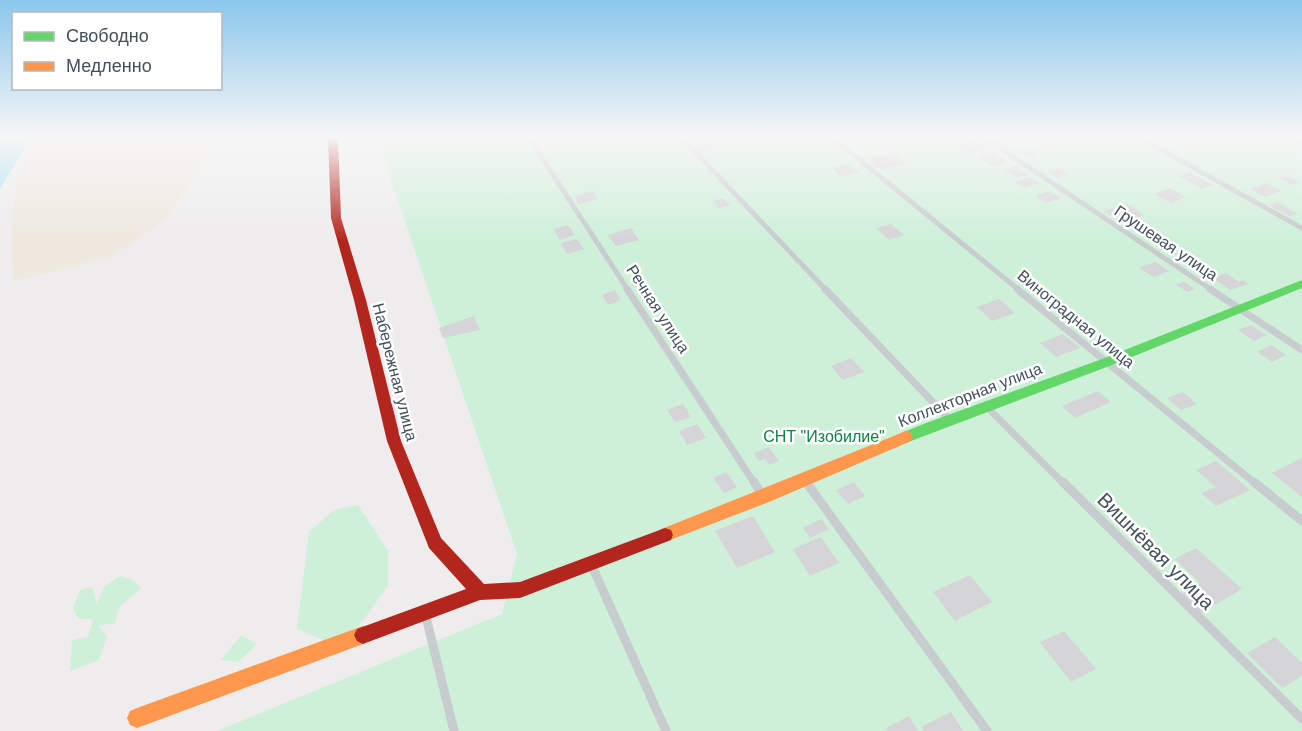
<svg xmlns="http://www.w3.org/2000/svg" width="1302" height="731" font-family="Arial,sans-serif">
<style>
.green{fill:#cef0d9}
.sand{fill:#eee8df}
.water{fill:#9ee3f2}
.building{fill:#d5d4d7}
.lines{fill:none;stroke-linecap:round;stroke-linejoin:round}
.lane-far2{stroke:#c8ccce;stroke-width:5}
.lane-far1{stroke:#c8ccce;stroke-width:7}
.lane{stroke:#c8ccce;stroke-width:9}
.fast{fill:#63d668;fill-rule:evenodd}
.slow{fill:#ff974d;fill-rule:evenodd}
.jam{fill:#b3261e;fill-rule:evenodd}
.labels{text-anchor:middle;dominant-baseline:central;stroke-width:5;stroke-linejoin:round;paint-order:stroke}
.street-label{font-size:16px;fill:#42505b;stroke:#fff}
.park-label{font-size:16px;fill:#0d8344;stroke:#fff}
.near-street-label{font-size:20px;fill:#42505b;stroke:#fff}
</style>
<rect width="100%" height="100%" fill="#eeecec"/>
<g class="green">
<polygon points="377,138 1302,138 1302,731 217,731 502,614 517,554"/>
<polygon points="358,505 388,551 388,586 358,627 326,641 297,629 309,532 334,510"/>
<polygon points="120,576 133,580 141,588 119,607 115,623 98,626 107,637 99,660 70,671 72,640 88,637 93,619 78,619 73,608 80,590 92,587 97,604 104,587"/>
<polygon points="241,635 257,644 238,662 221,660"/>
</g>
<polygon class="sand" points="39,138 224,138 168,215 151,230 112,256 13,281 12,217 18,168"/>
<polygon class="water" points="0,138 31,138 0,189"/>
<g class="building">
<polygon points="975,140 987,148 969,154 954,146"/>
<polygon points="715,142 721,148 700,153 694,147"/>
<polygon points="1027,147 1039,154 1028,158 1016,150"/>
<polygon points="993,152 1006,162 992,166 978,156"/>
<polygon points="890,153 906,161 904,164 881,170 867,159"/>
<polygon points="850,164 860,172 841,177 832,168"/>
<polygon points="1015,166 1028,175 1017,178 1004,170"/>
<polygon points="1059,168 1068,174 1057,178 1048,172"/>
<polygon points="1190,173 1213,185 1202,189 1179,176"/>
<polygon points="1284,176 1291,177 1300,182 1292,185 1279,178"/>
<polygon points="1030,177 1040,183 1024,188 1014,182"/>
<polygon points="1266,183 1281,191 1265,197 1250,189"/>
<polygon points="1170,188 1186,197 1171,203 1155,194"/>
<polygon points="593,191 598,199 579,204 574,196"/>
<polygon points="1049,191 1061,198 1046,203 1035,196"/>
<polygon points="723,198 730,205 719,208 713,201"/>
<polygon points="1277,202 1298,214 1289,216 1269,205"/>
<polygon points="1127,204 1144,215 1121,222 1104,211"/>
<polygon points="891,224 904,235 889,240 876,228"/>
<polygon points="568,225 575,235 560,240 553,229"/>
<polygon points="631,228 639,240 616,246 608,235"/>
<polygon points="577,239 584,249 567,254 561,243"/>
<polygon points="1155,262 1169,271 1154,277 1139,268"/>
<polygon points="1226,273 1239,282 1243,280 1248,284 1230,290 1213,278"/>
<polygon points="1184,282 1195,289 1188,292 1176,285"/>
<polygon points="615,290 621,300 608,305 602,295"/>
<polygon points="999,299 1015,313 992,321 977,307"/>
<polygon points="474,316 480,330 443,338 439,328"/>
<polygon points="1250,325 1266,335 1254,341 1238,330"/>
<polygon points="1063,334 1080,348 1056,357 1040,343"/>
<polygon points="1271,345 1286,355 1272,362 1257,352"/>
<polygon points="851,358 864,372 843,380 831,366"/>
<polygon points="1098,391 1111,402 1075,418 1062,406"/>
<polygon points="1183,392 1197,404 1181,410 1167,398"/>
<polygon points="683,404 691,417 675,422 667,410"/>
<polygon points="697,424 706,438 687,445 679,431"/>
<polygon points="769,447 779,461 769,465 765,459 759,461 754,453"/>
<polygon points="1302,458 1302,497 1272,473"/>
<polygon points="1216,461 1250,490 1216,506 1201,493 1216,487 1196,470"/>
<polygon points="726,472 737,487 724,493 713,478"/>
<polygon points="854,482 865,496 848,504 836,490"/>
<polygon points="753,516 775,552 737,568 715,531"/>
<polygon points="821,519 829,529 810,538 803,528"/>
<polygon points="821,537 839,563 810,576 793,549"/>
<polygon points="1196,548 1242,589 1201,613 1181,594 1200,583 1175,559"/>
<polygon points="970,575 992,602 955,621 933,592"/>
<polygon points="1064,631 1096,669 1071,682 1040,642"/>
<polygon points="1275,637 1302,663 1302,676 1282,688 1247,653"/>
<polygon points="951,712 963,731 924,731 921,727"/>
<polygon points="909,716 918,731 888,731 886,728"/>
</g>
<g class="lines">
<g class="lane-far2">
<polyline points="529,138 628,290"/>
<polyline points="682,138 826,290"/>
<polyline points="833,138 1019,290"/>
<polyline points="985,138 1212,290"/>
<polyline points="1140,138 1302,228"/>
<polyline points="1289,138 1302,144"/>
</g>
<g class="lane-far1">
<polyline points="627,289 755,484"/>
<polyline points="825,289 949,419"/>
<polyline points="1017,289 1256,484"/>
<polyline points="1210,289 1302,350"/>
<polyline points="986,406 1064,484"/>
<polyline points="805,481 807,484"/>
</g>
<g class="lane">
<polyline points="754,482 762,495"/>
<polyline points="806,482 987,731"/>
<polyline points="1063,482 1302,719"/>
<polyline points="1254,482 1302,521"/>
<polyline points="592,566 666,731"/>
<polyline points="426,617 454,731"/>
</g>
<polygon class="fast" points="1302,280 1302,288 1112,365 911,441 906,443 901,441 899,437 901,433 926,423 1102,359"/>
<g class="slow">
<polygon points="906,431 911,433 913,437 911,441 769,502 665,542 659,540 657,535 659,530"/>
<polygon points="363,626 369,629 372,635 369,641 363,644 137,728 130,725 127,718 130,711 137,708"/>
</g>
<polygon class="jam" points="328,138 338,138 341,218 366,300 401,441 441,538 484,584 520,582 665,528 671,530 673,535 671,540 520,598 480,600 363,644 357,641 354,635 357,629 466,589 429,548 387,441 354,300 331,218"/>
</g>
<linearGradient id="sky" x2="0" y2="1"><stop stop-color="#8ac7ec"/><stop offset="0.57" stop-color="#f7f6f6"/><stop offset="1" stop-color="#f7f6f6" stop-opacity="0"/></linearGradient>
<rect width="1302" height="240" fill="url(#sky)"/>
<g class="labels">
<g class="street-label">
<text transform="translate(1166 243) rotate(34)">Грушевая улица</text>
<text transform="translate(658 309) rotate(57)">Речная улица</text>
<text transform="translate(1076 319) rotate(39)">Виноградная улица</text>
<text transform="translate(395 372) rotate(76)">Набережная улица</text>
<text transform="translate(970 395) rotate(-21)">Коллекторная улица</text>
</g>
<g class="park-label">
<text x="824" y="436">СНТ "Изобилие"</text>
</g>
<g class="near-street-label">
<text transform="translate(1156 551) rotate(45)">Вишнёвая улица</text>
</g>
</g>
<rect x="12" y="12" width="210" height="78" fill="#ffffff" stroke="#b3b9bd" stroke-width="1.5"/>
<rect x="24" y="32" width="30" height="9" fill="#63d668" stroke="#b3b9bd" stroke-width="1.5"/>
<text x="66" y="42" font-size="18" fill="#42505b">Свободно</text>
<rect x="24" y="62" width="30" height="9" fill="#ff974d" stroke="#b3b9bd" stroke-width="1.5"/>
<text x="66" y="72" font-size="18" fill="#42505b">Медленно</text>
</svg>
